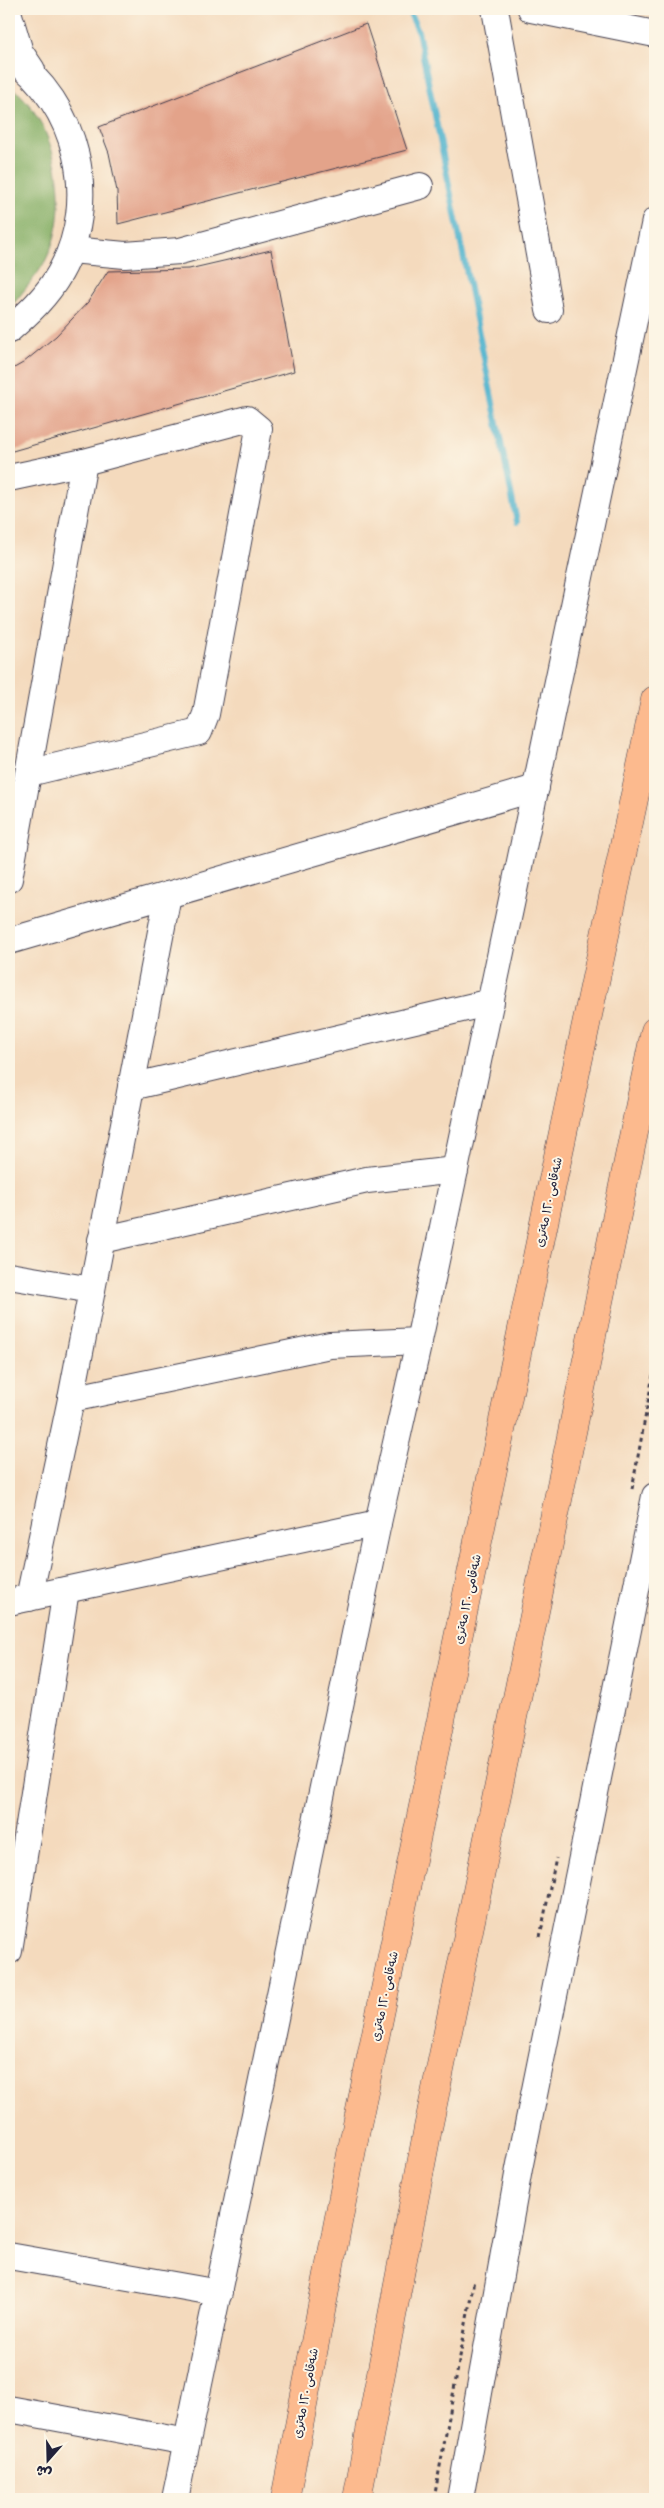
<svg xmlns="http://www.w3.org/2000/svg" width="664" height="2508" font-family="Delius,'Playpen Sans Arabic',sans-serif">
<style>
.forest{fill:#84ae65;stroke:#536850}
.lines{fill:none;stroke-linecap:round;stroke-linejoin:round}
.stream{stroke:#4fb3ce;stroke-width:6}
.building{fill:#e3a38a}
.minor-casing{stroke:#423e4e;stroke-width:28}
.highway-casing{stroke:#423e4e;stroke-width:29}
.path{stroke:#423e4e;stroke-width:3;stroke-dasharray:4 4;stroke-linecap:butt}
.minor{stroke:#fff;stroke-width:26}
.highway{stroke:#fcba8e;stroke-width:28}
.labels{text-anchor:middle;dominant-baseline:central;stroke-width:4;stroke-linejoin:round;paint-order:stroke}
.street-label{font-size:12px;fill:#22223b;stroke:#fcf5e5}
</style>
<rect width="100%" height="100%" fill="#fcf5e5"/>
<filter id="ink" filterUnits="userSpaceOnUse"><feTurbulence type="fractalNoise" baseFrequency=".02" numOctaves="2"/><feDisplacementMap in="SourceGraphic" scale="10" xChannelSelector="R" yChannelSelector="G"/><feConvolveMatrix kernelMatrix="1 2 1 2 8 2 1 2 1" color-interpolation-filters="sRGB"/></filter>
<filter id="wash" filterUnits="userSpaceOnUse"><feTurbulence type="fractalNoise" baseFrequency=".0096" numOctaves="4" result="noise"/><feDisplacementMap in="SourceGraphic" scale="20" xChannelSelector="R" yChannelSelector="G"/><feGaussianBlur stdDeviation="1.12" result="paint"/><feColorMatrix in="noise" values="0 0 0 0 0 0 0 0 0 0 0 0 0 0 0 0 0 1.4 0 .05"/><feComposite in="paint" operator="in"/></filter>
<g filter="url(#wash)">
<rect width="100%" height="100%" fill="#f4dabd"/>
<path class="forest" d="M9 85C59 121 74 213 43 265 35 278 24 290 15 302L9 306Z"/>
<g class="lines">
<polyline class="stream" points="408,9 418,31 517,522"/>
</g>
<g id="blocks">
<g class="building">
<polygon points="366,24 407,150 118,224 117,191 109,153 99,127"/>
<polygon points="271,250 294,371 9,452 9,371 23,363 56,336 88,302 108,271 189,269"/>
</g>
</g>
</g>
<g filter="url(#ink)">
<use href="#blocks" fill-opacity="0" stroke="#423e4e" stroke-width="1"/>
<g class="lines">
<g class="minor-casing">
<g id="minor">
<polyline points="495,9 549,310"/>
<polyline points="531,9 655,34"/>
<polyline points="9,15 20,52 32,70"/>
<path d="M9 56C78 103 101 200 60 273 47 296 29 313 9 330"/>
<polyline points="71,250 125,255 180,251 420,186"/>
<polyline points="9,478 84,462 247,419 259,429 206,714 199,732 29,773"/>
<polyline points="9,879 84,462"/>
<polyline points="9,941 536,788"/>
<polyline points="131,1087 491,1002"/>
<polyline points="101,1240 367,1180 455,1170"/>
<polyline points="9,1276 92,1290"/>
<polyline points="71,1399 330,1345 419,1341"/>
<polyline points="29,1598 71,1399 168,895"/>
<polyline points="9,1602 378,1523"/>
<polyline points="9,1951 66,1590"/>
<polyline points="9,2256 219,2293"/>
<polyline points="9,2409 187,2442"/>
<polyline points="175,2499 378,1523 419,1341 655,221"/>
<polyline points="460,2499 519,2169 655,1496"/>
</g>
</g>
<g class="highway-casing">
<g id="highway">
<polyline points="285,2499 353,2144 550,1194 655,700"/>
<polyline points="357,2499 428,2128 655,1031"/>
</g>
</g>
<g class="path">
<polyline points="632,1489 655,1364"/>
<polyline points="540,1937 556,1858"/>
<polyline points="434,2499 474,2280"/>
</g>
<use href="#minor" class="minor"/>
<use href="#highway" class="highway"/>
</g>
</g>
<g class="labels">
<g class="street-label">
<text transform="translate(548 1202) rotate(-78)">شەقامی ١٢٠ مەتری</text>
<text transform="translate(467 1599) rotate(-78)">شەقامی ١٢٠ مەتری</text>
<text transform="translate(384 1996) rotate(-78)">شەقامی ١٢٠ مەتری</text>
<text transform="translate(305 2393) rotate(-79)">شەقامی ١٢٠ مەتری</text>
</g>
</g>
<rect width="664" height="2508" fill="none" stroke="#fcf5e5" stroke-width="30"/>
<g transform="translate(48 2460) rotate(200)" stroke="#fcf5e5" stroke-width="4" paint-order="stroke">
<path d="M0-4L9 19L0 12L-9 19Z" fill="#22223b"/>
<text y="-8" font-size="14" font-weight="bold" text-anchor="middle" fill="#22223b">ش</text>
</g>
</svg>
